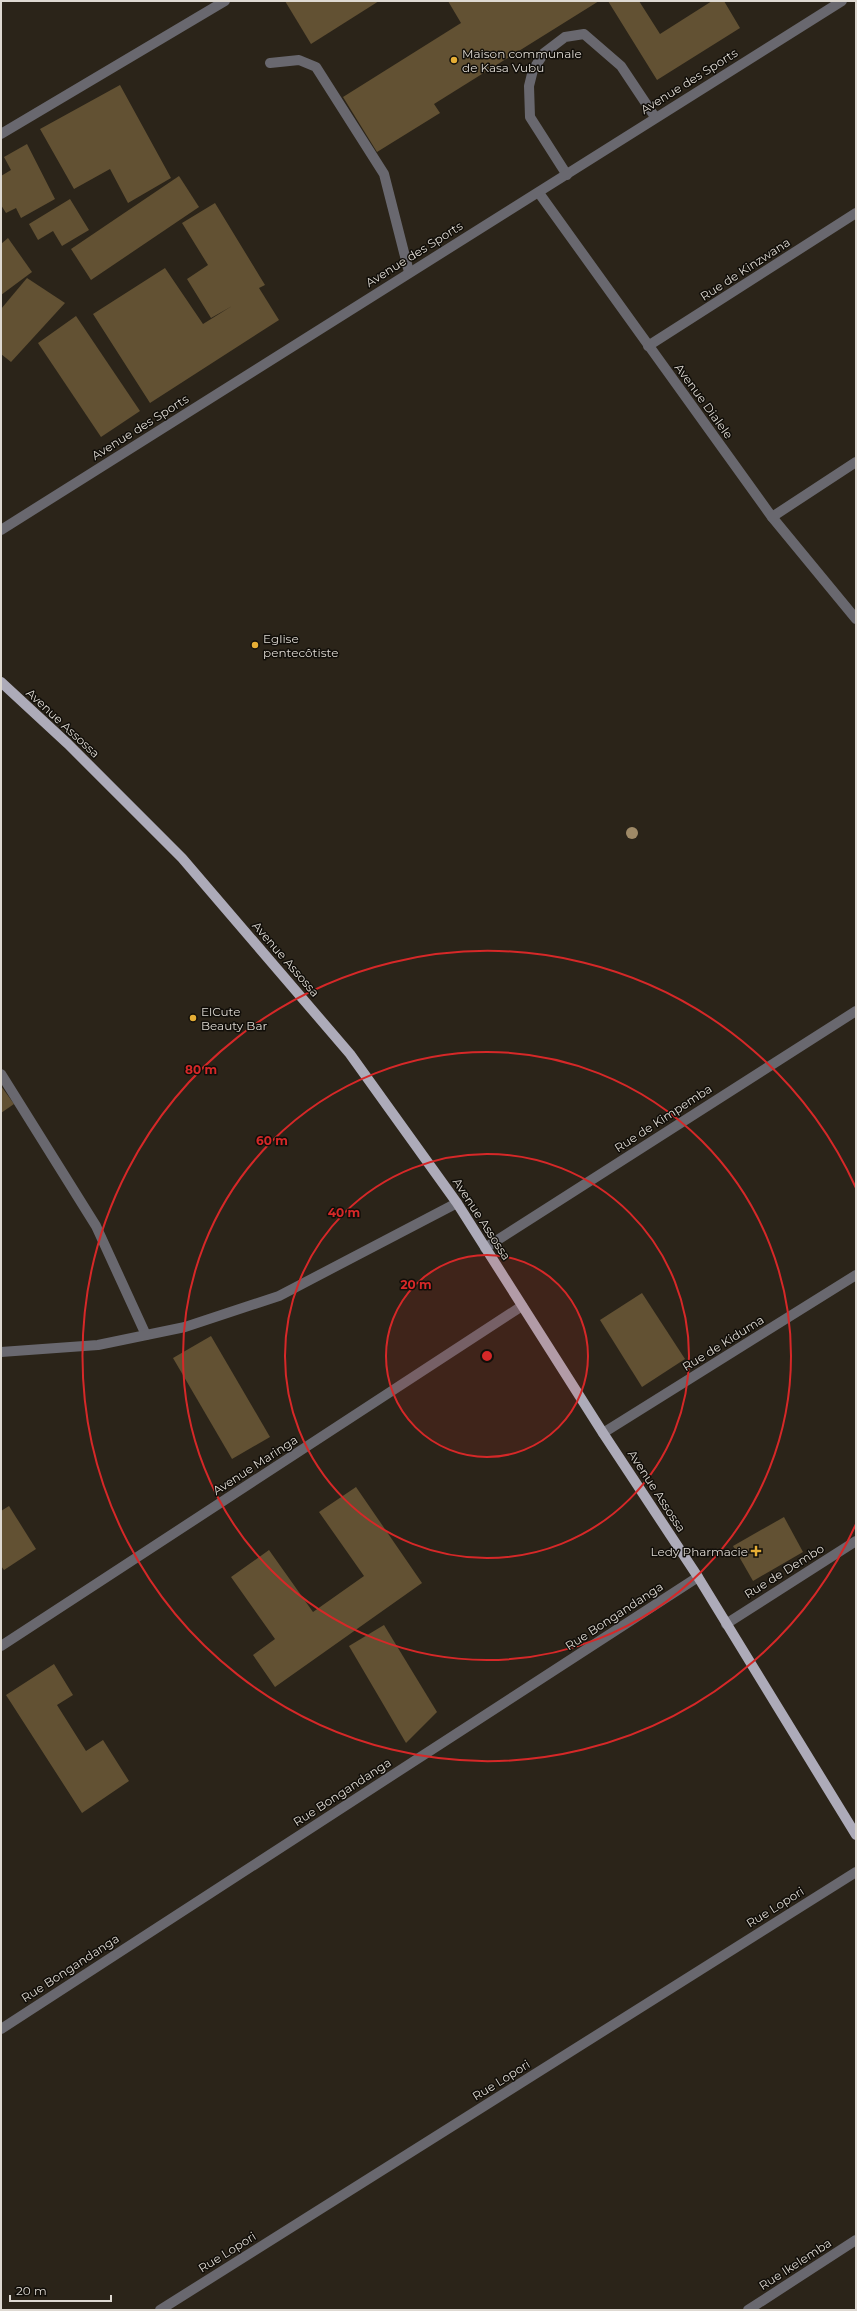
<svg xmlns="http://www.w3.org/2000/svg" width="857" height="2311" font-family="Montserrat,sans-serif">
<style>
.building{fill:#625133}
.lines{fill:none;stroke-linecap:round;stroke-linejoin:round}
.minor{stroke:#69686f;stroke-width:10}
.major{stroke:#adabb9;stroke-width:10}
.tree{fill:#9f8a67}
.ring{fill:none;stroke:#d62828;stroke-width:2}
.poi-dot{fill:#e5ad35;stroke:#110e09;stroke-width:1.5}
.labels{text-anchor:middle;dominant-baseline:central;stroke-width:3;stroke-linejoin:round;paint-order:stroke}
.poi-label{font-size:12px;fill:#ded9d2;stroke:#110e09;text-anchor:start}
.street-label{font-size:12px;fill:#ded9d2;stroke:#110e09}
.centre{fill:#d62828;stroke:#110e09;stroke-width:2}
.ring-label{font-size:12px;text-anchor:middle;font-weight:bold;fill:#d62828;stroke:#110e09;stroke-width:3;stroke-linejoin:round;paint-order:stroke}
</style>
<rect width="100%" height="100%" fill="#2b2419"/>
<g class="building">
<polygon points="285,1 379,1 311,44"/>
<polygon points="448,1 599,1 434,104 440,113 377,152 343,97 461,23"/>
<polygon points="608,1 639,1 660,34 712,1 724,1 740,28 657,80"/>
<polygon points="120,85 171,178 128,203 110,169 74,189 40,129"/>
<polygon points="27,144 55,199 21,218 16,208 6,213 1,205 1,176 11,170 4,157"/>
<polygon points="179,176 199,207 91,280 71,249"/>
<polygon points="70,199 89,230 62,246 53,231 38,240 29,224"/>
<polygon points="215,203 265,285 259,288 279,320 150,403 93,314 165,268 203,324 232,306 211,318 187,279 208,265 182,223"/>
<polygon points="8,238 32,272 1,295 1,244"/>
<polygon points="27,278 65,303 11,362 1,354 1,309"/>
<polygon points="76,316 140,411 101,437 38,343"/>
<polygon points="1,1086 14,1104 1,1113"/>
<polygon points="642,1293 685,1359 642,1387 600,1320"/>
<polygon points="211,1336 270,1437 232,1459 173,1358"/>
<polygon points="356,1487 422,1583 275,1687 253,1655 275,1639 231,1577 269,1550 313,1612 364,1576 319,1512"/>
<polygon points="9,1506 36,1549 4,1570 1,1566 1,1511"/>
<polygon points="784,1517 803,1552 753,1581 733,1546"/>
<polygon points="384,1625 437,1712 406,1743 349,1646"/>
<polygon points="54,1664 73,1695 57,1705 86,1751 103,1740 129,1781 82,1813 6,1695"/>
</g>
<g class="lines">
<g class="minor">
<polyline points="270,63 299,60 316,67 384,174 409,272"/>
<polyline points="1,134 225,1"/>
<polyline points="567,175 530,117 529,86 533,70 544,53 565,37 584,34 621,66 655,117"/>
<polyline points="539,193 772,517 856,619"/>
<polyline points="648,346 856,213"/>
<polyline points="772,517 856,462"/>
<polyline points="1,530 842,1"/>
<polyline points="1,1074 96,1226 146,1335"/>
<polyline points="485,1248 856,1011"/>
<polyline points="1,1352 98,1345 185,1327 279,1296 457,1203"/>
<polyline points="603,1433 856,1275"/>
<polyline points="726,1624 856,1541"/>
<polyline points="1,1646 522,1306"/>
<polyline points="1,2029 698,1577"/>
<polyline points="160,2310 856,1872"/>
<polyline points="748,2310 856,2240"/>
</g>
<polyline class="major" points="1,682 68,744 182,858 350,1054 457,1203 603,1433 698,1577 856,1835"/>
</g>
<circle class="tree" cx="632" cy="833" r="6"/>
<circle cx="487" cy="1356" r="101" fill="#d62828" fill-opacity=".12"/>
<g class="ring">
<circle cx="487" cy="1356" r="101"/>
<circle cx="487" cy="1356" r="202"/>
<circle cx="487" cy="1356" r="304"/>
<path d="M856 1524A405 405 0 1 1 856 1188"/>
</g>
<g class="poi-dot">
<circle cx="454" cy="60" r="4"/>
<circle cx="255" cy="645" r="4"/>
<circle cx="193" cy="1018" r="4"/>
<path d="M754 1545h4v4h4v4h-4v4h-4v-4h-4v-4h4z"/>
</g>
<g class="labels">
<g class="poi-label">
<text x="462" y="53">Maison communale<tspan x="462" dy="14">de Kasa Vubu</tspan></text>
<text x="263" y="638">Eglise<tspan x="263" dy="14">pentecôtiste</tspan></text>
<text x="201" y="1011">ElCute<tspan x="201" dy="14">Beauty Bar</tspan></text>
<text x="748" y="1551" text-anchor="end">Ledy Pharmacie</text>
</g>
<g class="street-label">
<text transform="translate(689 81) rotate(-32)">Avenue des Sports</text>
<text transform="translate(414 254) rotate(-32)">Avenue des Sports</text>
<text transform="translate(745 269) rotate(-33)">Rue de Kinzwana</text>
<text transform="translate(704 401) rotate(54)">Avenue Dialele</text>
<text transform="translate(140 427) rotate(-32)">Avenue des Sports</text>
<text transform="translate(63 723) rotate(43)">Avenue Assossa</text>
<text transform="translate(286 959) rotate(49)">Avenue Assossa</text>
<text transform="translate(663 1118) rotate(-33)">Rue de Kimpemba</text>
<text transform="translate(482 1219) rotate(57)">Avenue Assossa</text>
<text transform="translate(723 1343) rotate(-32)">Rue de Kiduma</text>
<text transform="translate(255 1465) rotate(-33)">Avenue Maringa</text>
<text transform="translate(657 1491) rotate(57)">Avenue Assossa</text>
<text transform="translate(784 1571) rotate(-32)">Rue de Dembo</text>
<text transform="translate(614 1616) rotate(-33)">Rue Bongandanga</text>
<text transform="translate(342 1792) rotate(-33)">Rue Bongandanga</text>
<text transform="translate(775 1907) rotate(-32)">Rue Lopori</text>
<text transform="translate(70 1968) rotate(-33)">Rue Bongandanga</text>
<text transform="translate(501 2080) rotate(-32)">Rue Lopori</text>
<text transform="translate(227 2252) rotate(-32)">Rue Lopori</text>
<text transform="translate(795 2264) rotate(-33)">Rue Ikelemba</text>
</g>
</g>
<circle cx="487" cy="1356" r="6" class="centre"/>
<g class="ring-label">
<text x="201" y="1074">80 m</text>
<text x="272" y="1145">60 m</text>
<text x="344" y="1217">40 m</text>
<text x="416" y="1289">20 m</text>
</g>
<rect width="857" height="2311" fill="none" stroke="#ded9d2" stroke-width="4"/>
<path d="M10 2295v6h101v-6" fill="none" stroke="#ded9d2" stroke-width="2"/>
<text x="16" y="2295" font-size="12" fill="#ded9d2" stroke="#110e09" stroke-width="3" paint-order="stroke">20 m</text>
</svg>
